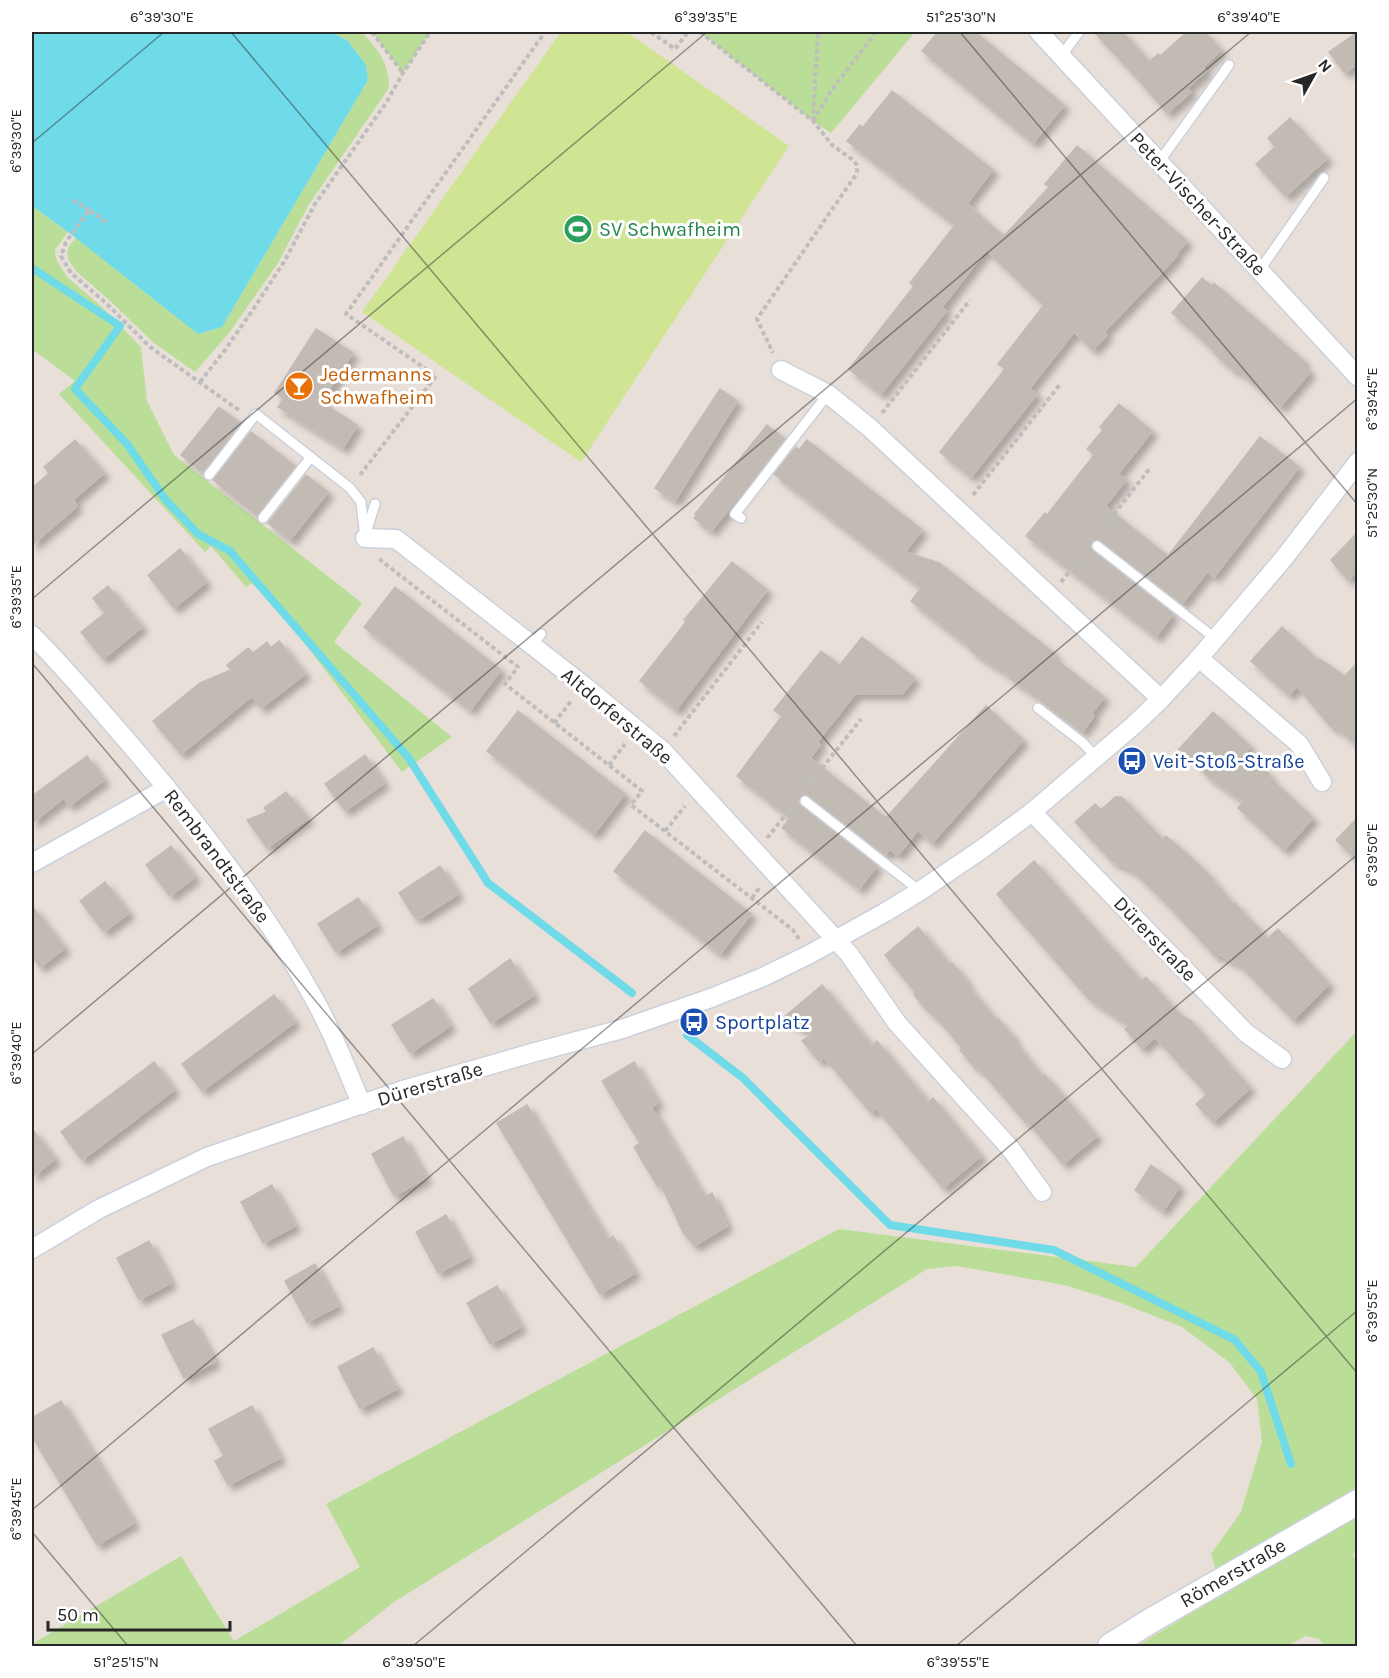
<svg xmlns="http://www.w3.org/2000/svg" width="1389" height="1678" font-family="Karla,sans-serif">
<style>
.green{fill:#bade97}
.pitch{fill:#cfe593}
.water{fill:#6fdae8}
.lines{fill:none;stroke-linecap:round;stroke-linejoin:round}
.stream{stroke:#6fdae8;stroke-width:8}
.building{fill:#c1bbb4;stroke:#c4bbb3;stroke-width:1.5;filter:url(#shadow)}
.service-casing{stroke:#cbd1dc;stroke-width:12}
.minor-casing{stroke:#cbd1dc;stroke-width:21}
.tertiary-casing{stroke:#cbd1dc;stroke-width:27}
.path{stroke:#bebebe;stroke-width:4;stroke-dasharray:4.5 3;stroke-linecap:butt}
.service{stroke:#fff;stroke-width:9}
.minor{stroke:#fff;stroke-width:18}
.tertiary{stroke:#fff;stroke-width:24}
.ticks{fill:none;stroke:#272727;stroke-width:1.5;stroke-opacity:0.45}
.labels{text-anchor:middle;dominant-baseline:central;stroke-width:6;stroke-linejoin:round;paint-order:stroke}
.street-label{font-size:20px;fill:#272727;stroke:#fff}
.leisure-label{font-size:20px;fill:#27864d;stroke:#fff;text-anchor:start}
.food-label{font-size:20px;fill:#c56008;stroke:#fff;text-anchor:start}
.transit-label{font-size:20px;fill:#164399;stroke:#fff;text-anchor:start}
.neatline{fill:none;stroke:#272727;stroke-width:2}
.ticks-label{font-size:15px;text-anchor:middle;fill:#272727}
</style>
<defs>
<filter id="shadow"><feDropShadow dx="5.5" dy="5.5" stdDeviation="3" flood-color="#0004"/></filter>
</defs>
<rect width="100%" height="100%" fill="#e9dfd9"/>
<g class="green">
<path d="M332 32H362C379 52 388 60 389 88L308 206 278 263 229 333 195 372 154 343 109 300 76 271 69 261 67 254 69 246 76 238 198 334 222 327 368 80 366 65 348 41Z"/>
<polygon points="372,32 430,32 403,73"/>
<polygon points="700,32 915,32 831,133 813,121"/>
<polygon points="32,206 68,232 55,250 56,259 67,277 103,308 141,347 147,401 174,455 362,603 334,642 452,737 402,772 257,580 246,587 211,546 205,552 59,394 75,381 32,349"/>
<polygon points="1357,1031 1357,1487 1216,1570 1211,1554 1241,1512 1262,1442 1257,1399 1229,1362 1182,1327 1116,1301 1064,1285 957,1266 927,1269 394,1602 338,1646 32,1646 32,1644 181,1556 234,1641 360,1567 326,1504 839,1229 1136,1267"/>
<polygon points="1357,1515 1357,1551 1353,1554 1358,1565 1357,1646 1324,1646 1319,1639 1306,1636 1287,1646 1137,1646 1223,1594"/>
</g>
<polygon class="pitch" points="561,32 627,32 789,146 581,462 362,312"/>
<polygon class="water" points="32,32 332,32 348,41 366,65 368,80 222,327 198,334 68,232 32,206"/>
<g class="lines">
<g class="stream">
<polyline points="32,268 120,326 75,389 127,444 165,499 198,534 230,551 408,757 488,883 632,993"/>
<polyline points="687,1035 743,1078 890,1225 1054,1250 1235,1340 1261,1372 1291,1464"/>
</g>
</g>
<g class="building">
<polygon points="938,32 975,32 1064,105 1033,143 922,51"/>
<polygon points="1094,32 1123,32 1149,62 1158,54 1160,56 1187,32 1205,32 1221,50 1203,67 1206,71 1187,88 1191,92 1167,113 1137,78"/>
<polygon points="1358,32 1358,63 1345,73 1329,52"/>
<polygon points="892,91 993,170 967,203 989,224 1004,236 1049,187 1045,184 1077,146 1187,241 1175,255 1177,256 1104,332 1107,335 1093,350 1074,332 1029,389 1037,394 971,477 940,452 1005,369 998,364 1044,305 986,250 942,307 946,311 881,394 849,369 914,286 910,283 955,225 847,141 860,125 863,127"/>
<polygon points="1290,118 1327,158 1286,196 1256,164 1275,147 1268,138"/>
<polygon points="1202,278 1212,286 1214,283 1304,361 1302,364 1310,372 1280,407 1238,370 1236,372 1214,353 1215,351 1172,313"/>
<polygon points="316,329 353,353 321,402 357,425 343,448 278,407 284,398 275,393"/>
<polygon points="720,389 737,401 675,501 655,488"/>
<polygon points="1119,404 1152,431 1118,474 1126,480 1105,506 1168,556 1260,437 1299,467 1214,577 1207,572 1182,604 1101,541 1097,539 1092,541 1090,546 1093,551 1173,614 1156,637 1026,536 1045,513 1047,515 1094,455 1087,449 1103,430 1100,427"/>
<polygon points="219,407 240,423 203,472 181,455"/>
<polygon points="767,425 785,439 711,531 694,518 697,515 695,514"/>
<polygon points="251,432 295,466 257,515 213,480"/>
<polygon points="75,440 104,473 73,500 77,506 32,545 32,488 49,473 44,467"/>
<polygon points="807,440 922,530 905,552 939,563 1055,654 1053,657 1104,697 1091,714 1094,716 1082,732 1026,689 1010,679 1012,677 970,650 972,649 911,601 921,588 774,474 796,447 799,450"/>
<polygon points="306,475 328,492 290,540 268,523"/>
<polygon points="1358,532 1358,569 1348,580 1331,560"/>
<polygon points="180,549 206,582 174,608 148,575"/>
<polygon points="732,562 767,590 676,710 640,681 686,622 684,620"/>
<polygon points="108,586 142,627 103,659 81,632 105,613 93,598"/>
<polygon points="395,587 501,670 470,710 364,627"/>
<polygon points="1282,627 1318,660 1320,659 1345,676 1358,662 1358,746 1335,726 1332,728 1297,686 1289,695 1251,661"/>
<polygon points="862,637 915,678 902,694 855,694 817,742 820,745 810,758 886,818 986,706 1023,740 932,843 918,830 898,855 890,849 885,855 809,796 805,794 800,796 798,801 801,806 877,866 859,889 782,828 790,818 737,776 782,716 774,710 821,651 840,665"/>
<polygon points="279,641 305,674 261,708 252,696 181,754 153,721 200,683 231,670 227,665 248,648 253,653 267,642 271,648"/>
<polygon points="518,711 625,794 594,834 487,751"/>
<polygon points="1213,712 1250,746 1240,758 1270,774 1268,776 1313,818 1284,850 1238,808 1244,802 1207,776 1198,765 1201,762 1179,749"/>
<polygon points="365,755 384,783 345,811 325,784"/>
<polygon points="87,756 104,780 69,806 64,798 32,823 32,796"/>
<polygon points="286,792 308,818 267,848 247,820 267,812 264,808"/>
<polygon points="1115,797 1122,797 1162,839 1166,836 1186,853 1207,873 1233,904 1235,903 1251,922 1252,921 1267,939 1278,929 1329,984 1293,1020 1241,966 1219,954 1216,957 1167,904 1131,869 1113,862 1075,822 1095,804 1101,810"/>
<polygon points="1358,817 1358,861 1336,840"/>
<polygon points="645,831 751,914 720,954 614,871"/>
<polygon points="171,846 195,877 170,896 146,865"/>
<polygon points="1034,861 1141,981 1146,977 1179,1014 1190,1020 1250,1088 1213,1122 1196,1104 1207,1094 1155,1037 1142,1049 1125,1029 1130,1025 1089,999 997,894"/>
<polygon points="440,866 458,894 421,918 420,916 415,918 399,893"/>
<polygon points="105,882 129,913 104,932 80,901"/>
<polygon points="358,898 377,925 336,952 318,924"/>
<polygon points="32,906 65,948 40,967 32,956"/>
<polygon points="918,927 950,965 952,963 967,982 966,984 996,1020 998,1019 1014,1038 1012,1039 1042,1076 1044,1074 1097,1136 1063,1164 1028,1122 1026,1123 978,1067 976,1069 960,1050 962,1048 939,1020 930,1013 914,995 916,993 885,955"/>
<polygon points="510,959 534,995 491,1023 469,989"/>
<polygon points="822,985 872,1046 877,1041 928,1102 933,1098 981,1156 943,1188 876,1108 871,1113 824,1057 819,1061 802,1041 812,1034 783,1018"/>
<polygon points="274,995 295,1022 202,1091 182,1064"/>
<polygon points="433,999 450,1026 410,1053 392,1025"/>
<polygon points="154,1062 174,1090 82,1160 61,1132"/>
<polygon points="634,1062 658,1103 651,1107 704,1198 712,1193 727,1226 694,1246 683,1232 661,1185 658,1187 634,1147 640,1143 602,1081"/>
<polygon points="527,1105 607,1240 613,1236 635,1273 600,1294 497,1123"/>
<polygon points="32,1129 55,1159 32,1177"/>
<polygon points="403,1137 426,1178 394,1196 372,1154"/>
<polygon points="1151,1165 1180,1186 1163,1211 1135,1190"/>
<polygon points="272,1185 295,1226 263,1243 241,1202"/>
<polygon points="446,1215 469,1257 438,1273 416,1232"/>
<polygon points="149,1241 171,1283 139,1300 117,1258"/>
<polygon points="315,1264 338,1306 307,1322 285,1281"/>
<polygon points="497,1286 521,1327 490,1344 467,1303"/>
<polygon points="193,1320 215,1362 184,1378 162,1335"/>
<polygon points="373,1348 390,1379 398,1388 360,1409 338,1367"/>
<polygon points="61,1401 134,1523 97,1545 32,1436 32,1418"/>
<polygon points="252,1406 280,1458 228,1485 215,1461 224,1456 209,1429"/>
</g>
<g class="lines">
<g class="service-casing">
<g id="service">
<polyline points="1061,56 1079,32"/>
<polyline points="1159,162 1229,65"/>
<polyline points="1259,271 1324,178"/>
<polyline points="209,475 256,414 350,488 361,502 365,538"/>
<polyline points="263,518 311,457"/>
<polyline points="741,518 735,514 828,394"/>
<polyline points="366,533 375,504"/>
<polyline points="1097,546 1216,639"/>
<polyline points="532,645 541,634"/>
<polyline points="1038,708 1083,743 1096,757"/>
<polyline points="805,801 920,891"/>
</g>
</g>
<g class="minor-casing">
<g id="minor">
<polyline points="1039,32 1358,377"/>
<polyline points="781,370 828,394 870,428 1050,596 1161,699"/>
<polyline points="365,538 396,539 583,685 663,751 849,954 897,1023 1010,1148 1042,1192"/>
<path d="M32 635C68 671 101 711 135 750 200 827 264 908 313 997 333 1031 346 1069 362 1105"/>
<polyline points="1199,658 1299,744 1322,782"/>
<polyline points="1032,812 1246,1033 1282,1059"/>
<polyline points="32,863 167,788"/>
<polyline points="32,1249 99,1209 207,1157 403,1090 532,1053 622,1029 711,998 763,977 810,954 884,913 920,891 982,849 1032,812 1134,725 1161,699 1199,658 1284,558 1358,462"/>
</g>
</g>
<g class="tertiary-casing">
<polyline id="tertiary" points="1110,1646 1152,1620 1358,1502"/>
</g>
<g class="path">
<polyline points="372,32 403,73"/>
<polyline points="651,32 675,49 688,32"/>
<polyline points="700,32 813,121 832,145 853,160 857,165 857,173 757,319 773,353"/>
<polyline points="813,121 831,91 876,32"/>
<polyline points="813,121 818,32"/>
<polyline points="73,200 89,210"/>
<polyline points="106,222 89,210 66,242 61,256 71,273 106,303 150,347 240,411"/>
<polyline points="200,382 225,350 254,308 284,262 315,204 386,103 403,73 430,32"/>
<polyline points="882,413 970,300"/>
<polyline points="360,475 436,376 346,314 545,32"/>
<polyline points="973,495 1061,383"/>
<polyline points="1100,532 1150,468"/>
<polyline points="379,559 518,667 505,684 642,791 631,805 793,930 799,939"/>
<polyline points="1061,582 1083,555"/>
<polyline points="554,723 572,700"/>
<polyline points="674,736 762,622"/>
<polyline points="609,765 625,744"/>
<polyline points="808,786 861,719"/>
<polyline points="665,831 685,806"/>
<polyline points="767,838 791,808"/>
<polyline points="752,898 760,887"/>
</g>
<use href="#service" class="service"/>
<use href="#minor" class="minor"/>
<use href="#tertiary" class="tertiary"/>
</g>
<path class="ticks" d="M231 32 1358 1374M960 32 1358 505M32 143 164 32M32 599 707 32M32 663 857 1646M32 1054 1251 32M32 1510 1358 398M32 1532 128 1646M413 1646 1358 854M956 1646 1358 1310"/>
<defs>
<g id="stadium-disc" transform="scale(1.5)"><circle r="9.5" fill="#2e9e5b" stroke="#fff"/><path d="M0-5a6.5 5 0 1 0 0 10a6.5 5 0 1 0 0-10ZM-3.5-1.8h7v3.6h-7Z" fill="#fff"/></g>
<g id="bar-disc" transform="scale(1.5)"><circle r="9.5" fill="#e8710a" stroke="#fff"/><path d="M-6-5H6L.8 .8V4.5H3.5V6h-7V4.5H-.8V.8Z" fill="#fff"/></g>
<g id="bus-disc" transform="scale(1.5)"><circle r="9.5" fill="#1a4fb4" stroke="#fff"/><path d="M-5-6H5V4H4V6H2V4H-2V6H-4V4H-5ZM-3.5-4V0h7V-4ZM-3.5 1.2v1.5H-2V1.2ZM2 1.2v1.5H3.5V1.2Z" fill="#fff"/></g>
</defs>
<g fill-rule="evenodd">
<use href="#stadium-disc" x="578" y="229"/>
<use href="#bar-disc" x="299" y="386"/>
<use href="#bus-disc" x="1132" y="761"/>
<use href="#bus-disc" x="694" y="1022"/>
</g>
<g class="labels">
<g class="street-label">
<text transform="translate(1198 204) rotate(47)">Peter-Vischer-Straße</text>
<text transform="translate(617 716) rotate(40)">Altdorferstraße</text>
<text transform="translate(217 856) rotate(53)">Rembrandtstraße</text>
<text transform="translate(1155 939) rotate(46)">Dürerstraße</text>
<text transform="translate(430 1084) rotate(-17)">Dürerstraße</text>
<text transform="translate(1233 1573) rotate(-30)">Römerstraße</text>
</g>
<g class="leisure-label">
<text x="599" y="229">SV Schwafheim</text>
</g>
<g class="food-label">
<text x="320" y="374">Jedermanns<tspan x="320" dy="23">Schwafheim</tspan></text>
</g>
<g class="transit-label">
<text x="1153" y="761">Veit-Stoß-Straße</text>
<text x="715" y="1022">Sportplatz</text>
</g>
</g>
<rect width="1389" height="1678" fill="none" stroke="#ffffff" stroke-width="66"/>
<g transform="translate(1314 75) rotate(50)" stroke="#ffffff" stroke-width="4.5" paint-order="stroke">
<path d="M0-4.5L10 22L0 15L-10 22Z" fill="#272727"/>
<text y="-9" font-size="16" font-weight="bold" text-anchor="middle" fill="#272727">N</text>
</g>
<path d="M48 1621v9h182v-9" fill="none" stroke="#272727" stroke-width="3"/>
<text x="57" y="1621" font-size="18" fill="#272727" stroke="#ffffff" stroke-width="4.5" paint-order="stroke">50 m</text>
<rect x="33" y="33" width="1323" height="1612" class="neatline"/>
<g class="ticks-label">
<text x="162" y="22">6°39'30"E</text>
<text x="706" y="22">6°39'35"E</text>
<text x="961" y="22">51°25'30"N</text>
<text x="1249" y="22">6°39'40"E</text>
<text transform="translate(16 141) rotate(-90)" y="5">6°39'30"E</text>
<text transform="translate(1372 399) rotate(-90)" y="5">6°39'45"E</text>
<text transform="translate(1372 503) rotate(-90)" y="5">51°25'30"N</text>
<text transform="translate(16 597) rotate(-90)" y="5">6°39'35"E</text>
<text transform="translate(1372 855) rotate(-90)" y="5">6°39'50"E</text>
<text transform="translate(16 1053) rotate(-90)" y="5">6°39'40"E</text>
<text transform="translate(1372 1311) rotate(-90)" y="5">6°39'55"E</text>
<text transform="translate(16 1509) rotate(-90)" y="5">6°39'45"E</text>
<text x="126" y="1667">51°25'15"N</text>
<text x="414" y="1667">6°39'50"E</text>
<text x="958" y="1667">6°39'55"E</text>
</g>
</svg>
